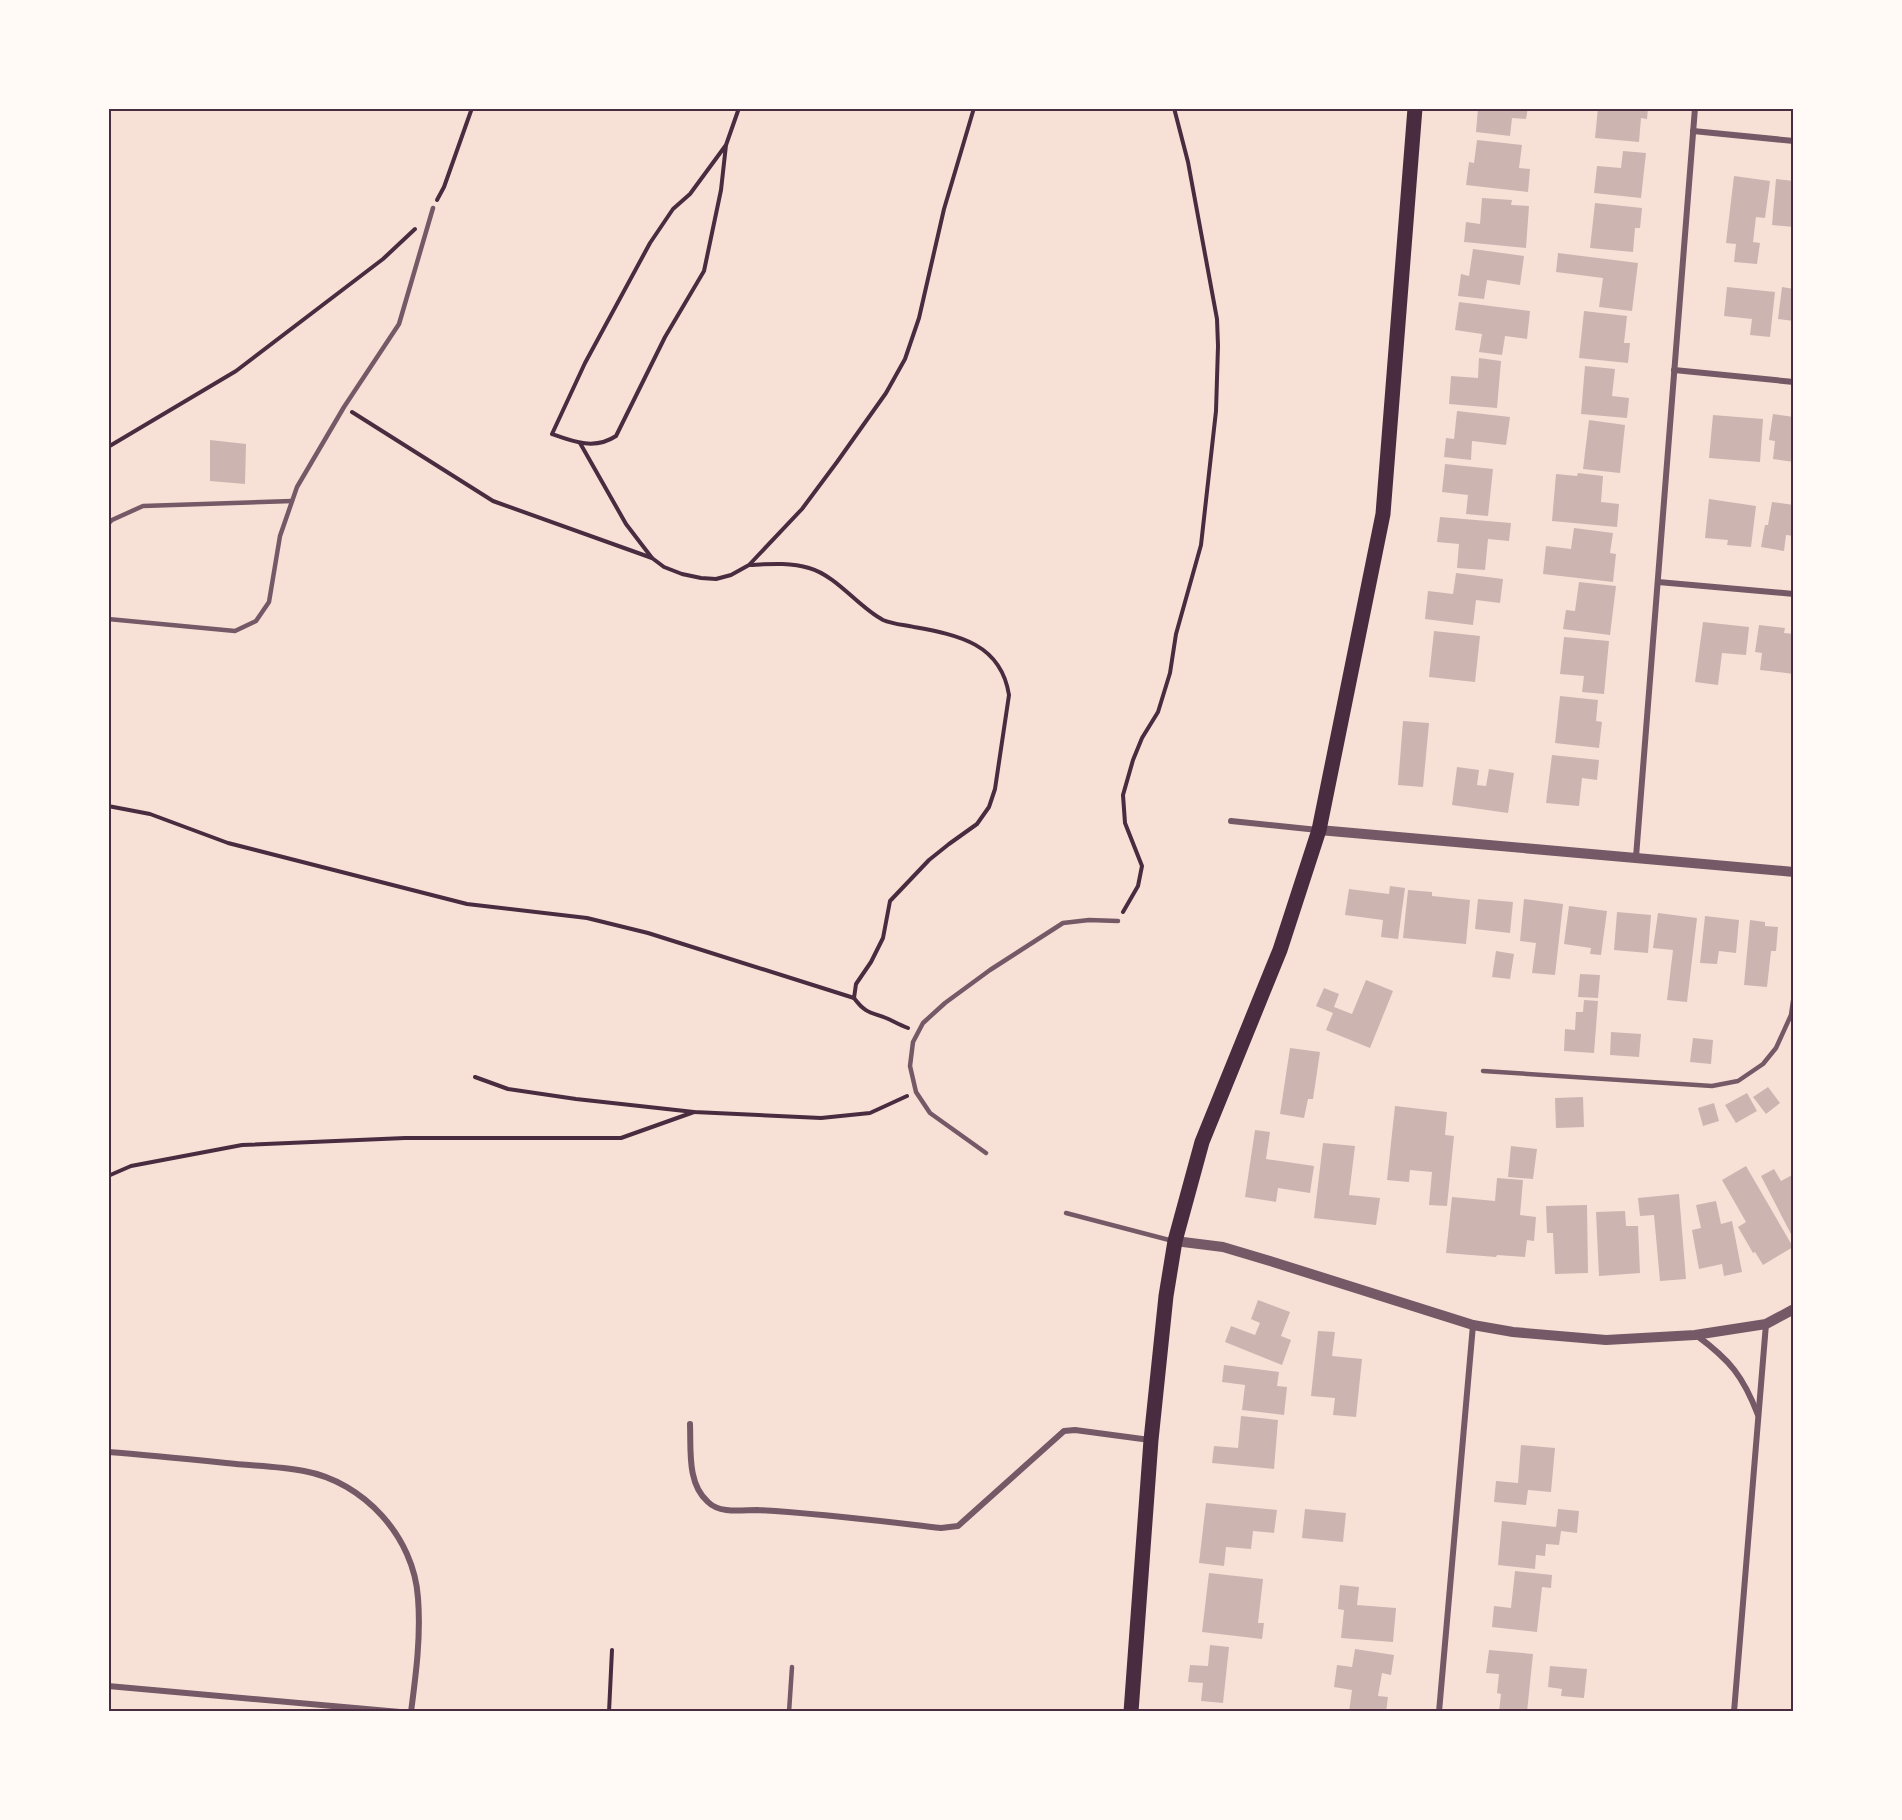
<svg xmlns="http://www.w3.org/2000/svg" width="1902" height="1820" font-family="Figtree,sans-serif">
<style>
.building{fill:#ccb4b1}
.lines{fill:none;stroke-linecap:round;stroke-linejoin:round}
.path{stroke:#4a2c40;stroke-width:4}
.service{stroke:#755966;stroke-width:4.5}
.minor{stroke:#755966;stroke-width:6}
.tertiary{stroke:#755966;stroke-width:10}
.primary{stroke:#4a2c40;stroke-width:15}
.neatline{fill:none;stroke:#4a2c40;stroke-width:2}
</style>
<rect width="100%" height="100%" fill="#f7e1d7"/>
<g class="building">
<polygon points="1478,108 1528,108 1526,119 1512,118 1510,136 1476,132"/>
<polygon points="1598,108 1648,108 1647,119 1641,118 1639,142 1595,138"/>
<polygon points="1477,140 1522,145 1519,168 1530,169 1528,192 1466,185 1469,162 1474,163"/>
<polygon points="1623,151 1646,153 1641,198 1594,193 1597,166 1621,168"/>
<polygon points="1734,176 1770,181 1765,218 1756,217 1753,242 1760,243 1757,264 1734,262 1736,244 1726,243"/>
<polygon points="1776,179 1794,181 1794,227 1772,225"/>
<polygon points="1482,198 1512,200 1511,205 1529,206 1526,248 1464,242 1466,222 1480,224"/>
<polygon points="1595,203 1642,208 1640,228 1635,228 1633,252 1590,248"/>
<polygon points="1473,249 1524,256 1520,285 1487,280 1484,299 1458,296 1461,274 1469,276"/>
<polygon points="1558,253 1638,263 1632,311 1599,307 1603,278 1556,272"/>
<polygon points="1727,287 1775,292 1770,337 1750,335 1752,319 1724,316"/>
<polygon points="1782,287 1794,289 1794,321 1778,319"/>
<polygon points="1459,302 1530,311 1527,339 1505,336 1502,355 1479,352 1482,334 1455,330"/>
<polygon points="1584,311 1627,316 1624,343 1630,343 1628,363 1579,358"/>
<polygon points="1479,358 1501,361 1497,408 1449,404 1451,376 1478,378"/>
<polygon points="1585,366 1615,369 1612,396 1629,398 1627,418 1581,414"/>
<polygon points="1457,411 1510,417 1506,445 1472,441 1471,460 1444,457 1446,438 1454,439"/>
<polygon points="1773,414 1794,417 1794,462 1773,459 1775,441 1769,440"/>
<polygon points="1713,415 1763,419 1760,462 1709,458"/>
<polygon points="1589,420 1625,425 1620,473 1583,469"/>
<polygon points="210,440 246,444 245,484 210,481"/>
<polygon points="1445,464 1493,469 1488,516 1466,514 1468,495 1442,492"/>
<polygon points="1578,473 1603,476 1601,502 1619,504 1617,527 1552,521 1556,474 1577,476"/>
<polygon points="1709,499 1756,506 1751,547 1727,545 1728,540 1705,538"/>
<polygon points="1772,502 1794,505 1794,536 1786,535 1784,551 1761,547 1765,525 1768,525"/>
<polygon points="1440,517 1511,523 1509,541 1488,539 1485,570 1457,568 1459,544 1437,542"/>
<polygon points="1574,528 1613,533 1610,553 1616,554 1613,582 1543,574 1546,546 1571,549"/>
<polygon points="1456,573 1503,579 1500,603 1476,600 1473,625 1425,619 1428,591 1453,594"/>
<polygon points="1579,582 1616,586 1610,635 1563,629 1566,610 1575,611"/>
<polygon points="1703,622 1749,627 1746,655 1722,653 1718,685 1695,682"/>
<polygon points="1759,625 1785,628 1784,633 1794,634 1794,674 1760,670 1762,653 1755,652"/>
<polygon points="1434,631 1480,636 1475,682 1429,677"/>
<polygon points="1564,637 1609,641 1604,694 1582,692 1584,676 1560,674"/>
<polygon points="1560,696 1598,700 1596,721 1602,722 1599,748 1555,743"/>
<polygon points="1403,721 1429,723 1423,787 1398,785"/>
<polygon points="1552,755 1599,760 1597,780 1582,778 1579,806 1546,803"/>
<polygon points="1457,767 1479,770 1477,785 1486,786 1489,769 1514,773 1508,813 1452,805"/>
<polygon points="1390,886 1405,888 1398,939 1381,937 1383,920 1345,915 1349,889 1389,894"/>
<polygon points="1408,890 1432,892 1432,896 1470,900 1466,944 1403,938"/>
<polygon points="1478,899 1513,902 1510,933 1475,929"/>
<polygon points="1524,899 1563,904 1555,975 1532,973 1536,943 1520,941"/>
<polygon points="1569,906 1607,911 1601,955 1590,954 1591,948 1564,944"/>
<polygon points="1617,912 1651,915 1648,953 1614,950"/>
<polygon points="1658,913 1697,918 1687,1002 1667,1000 1673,950 1653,948"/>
<polygon points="1705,916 1739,920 1736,953 1719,951 1717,964 1700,963"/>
<polygon points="1750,920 1765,922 1765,926 1778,927 1776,951 1771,951 1767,987 1744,985"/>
<polygon points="1496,951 1514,954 1510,979 1492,977"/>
<polygon points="1580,974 1600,975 1598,998 1578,997"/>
<polygon points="1366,980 1393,991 1370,1048 1326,1030 1333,1013 1316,1006 1324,988 1339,994 1334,1007 1352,1014"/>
<polygon points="1584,1000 1598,1001 1594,1053 1564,1051 1565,1029 1575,1030 1576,1012 1583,1012"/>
<polygon points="1611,1032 1641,1034 1639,1057 1610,1055"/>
<polygon points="1693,1038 1713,1040 1711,1064 1690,1062"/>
<polygon points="1290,1048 1320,1052 1313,1099 1308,1099 1304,1118 1280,1114"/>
<polygon points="1768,1087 1780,1103 1766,1114 1753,1097"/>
<polygon points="1747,1093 1757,1111 1736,1123 1725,1105"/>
<polygon points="1583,1097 1584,1127 1556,1128 1555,1098"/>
<polygon points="1714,1103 1719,1121 1703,1126 1698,1108"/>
<polygon points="1395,1106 1447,1112 1445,1135 1454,1136 1447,1206 1429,1205 1432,1172 1410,1170 1409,1182 1387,1180"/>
<polygon points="1255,1130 1270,1132 1266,1159 1314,1166 1310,1193 1278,1188 1276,1202 1245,1197"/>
<polygon points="1323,1143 1355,1146 1349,1195 1380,1198 1376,1225 1314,1218"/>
<polygon points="1511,1146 1537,1149 1533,1179 1508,1177"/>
<polygon points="1746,1166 1793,1247 1763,1265 1755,1252 1753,1253 1738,1227 1746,1222 1722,1180"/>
<polygon points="1774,1169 1781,1181 1794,1174 1794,1235 1792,1236 1761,1176"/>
<polygon points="1497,1178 1523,1180 1520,1215 1536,1217 1534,1241 1527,1240 1525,1257 1497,1255 1496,1257 1446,1253 1452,1197 1495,1201"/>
<polygon points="1679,1194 1686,1279 1660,1281 1654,1215 1640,1216 1638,1198"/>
<polygon points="1716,1201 1721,1224 1732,1221 1742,1272 1724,1276 1722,1264 1699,1269 1692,1230 1701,1228 1696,1205"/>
<polygon points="1587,1205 1588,1273 1555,1274 1553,1233 1547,1233 1546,1206"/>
<polygon points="1625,1211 1626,1226 1638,1226 1640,1273 1599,1276 1596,1212"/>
<polygon points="1258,1300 1290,1312 1281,1336 1291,1340 1282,1365 1225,1342 1231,1326 1255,1335 1260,1323 1251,1319"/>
<polygon points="1318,1331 1335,1332 1332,1356 1362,1359 1356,1417 1333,1415 1335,1398 1311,1396"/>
<polygon points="1224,1365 1279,1372 1277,1386 1287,1387 1284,1415 1242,1410 1245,1385 1222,1382"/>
<polygon points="1241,1416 1278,1420 1274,1469 1212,1463 1214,1446 1238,1448"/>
<polygon points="1521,1445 1555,1448 1551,1492 1528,1490 1526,1505 1494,1502 1496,1481 1518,1483"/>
<polygon points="1206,1503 1277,1510 1274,1533 1253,1531 1251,1549 1226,1547 1224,1566 1199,1563"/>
<polygon points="1305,1509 1346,1513 1343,1542 1302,1538"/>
<polygon points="1558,1509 1579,1511 1577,1533 1561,1531 1559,1545 1546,1544 1545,1556 1536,1555 1535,1569 1498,1565 1502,1521 1556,1527"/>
<polygon points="1515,1571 1552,1575 1551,1588 1542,1587 1537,1632 1492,1627 1494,1606 1511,1608"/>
<polygon points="1209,1573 1263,1579 1258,1623 1264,1623 1262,1639 1202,1632"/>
<polygon points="1340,1585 1359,1587 1357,1605 1396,1608 1393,1642 1341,1638 1344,1610 1338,1609"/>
<polygon points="1210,1645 1229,1647 1223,1703 1201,1701 1203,1683 1188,1682 1190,1665 1208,1666"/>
<polygon points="1355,1649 1394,1655 1391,1675 1382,1673 1378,1696 1388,1697 1386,1712 1349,1712 1352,1690 1334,1687 1337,1665 1352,1667"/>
<polygon points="1489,1650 1533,1654 1527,1712 1499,1712 1501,1694 1497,1693 1499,1674 1486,1673"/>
<polygon points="1550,1666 1587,1669 1584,1698 1561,1696 1562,1689 1548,1687"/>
</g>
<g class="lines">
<g class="path">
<path d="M726 145 690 194 673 209 650 243 585 363 552 434C574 442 595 450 616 436L665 337 704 271 721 190 726 145 739 108"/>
<polyline points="437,200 444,187 472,108"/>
<polyline points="352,412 493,501 652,558"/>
<polyline points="580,443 626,524 652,558 664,567 682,574 701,578 716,579 731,575 749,565 802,509 837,462 886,393 905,359 919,318 944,209 974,108"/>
<polyline points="108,447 236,371 383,259 415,229"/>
<path d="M750 565C769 564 790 562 809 568 837 576 858 607 883 620 892 624 905 625 914 627 959 635 1001 644 1009 695L995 789 989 807 977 824 949 844 929 860 890 901 883 938 871 962 856 984 854 998C865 1013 870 1012 886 1018 893 1021 900 1025 908 1028"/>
<polyline points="108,806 150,814 228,843 467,904 587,918 648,933 854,998"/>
<polyline points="1123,912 1138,886 1142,866 1125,823 1123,795 1133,760 1142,738 1158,712 1170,673 1176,634 1201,545 1216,411 1218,346 1217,319 1188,162 1174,108"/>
<polyline points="475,1077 508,1089 576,1099 694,1112 821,1118 870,1113 907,1096"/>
<polyline points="108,1176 131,1166 242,1145 405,1138 621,1138 694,1112"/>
<polyline points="609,1712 612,1650"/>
</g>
<g class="service">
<polyline points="108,524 112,520 143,506 292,501"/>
<polyline points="108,619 235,631 256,621 269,602 280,536 297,487 344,407 399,324 433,208"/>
<polyline points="1483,1071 1712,1086 1738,1081 1763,1064 1776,1048 1791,1015 1794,994"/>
<polyline points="986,1153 930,1113 916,1092 910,1066 913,1042 923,1023 945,1003 990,970 1063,923 1089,920 1118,921"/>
<polyline points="1066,1213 1173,1241"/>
<polyline points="789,1712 792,1667"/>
</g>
<g class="minor">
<polyline points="1693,131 1794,141"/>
<polyline points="1674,370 1794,382"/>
<polyline points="1658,582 1794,594"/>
<polyline points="1231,821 1318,830"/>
<polyline points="1636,857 1695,108"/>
<path d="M1696 1335C1730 1360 1743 1376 1758 1415"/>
<path d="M690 1424C691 1450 687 1484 708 1502 720 1514 742 1510 757 1510 818 1513 880 1521 941 1528L958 1526 1064 1431 1075 1430 1150 1440"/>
<path d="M108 1452C148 1455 187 1459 226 1463 252 1466 278 1466 304 1471 364 1482 414 1537 418 1598 421 1636 416 1674 411 1712"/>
<polyline points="108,1686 400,1712"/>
<polyline points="1439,1712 1473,1325"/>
<polyline points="1734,1712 1766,1324"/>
</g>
<g class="tertiary">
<polyline points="1319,830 1794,872"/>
<polyline points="1175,1241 1223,1247 1270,1261 1473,1325 1513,1332 1606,1340 1695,1335 1766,1324 1794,1309"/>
</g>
<polyline class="primary" points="1131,1712 1151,1440 1166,1296 1175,1241 1202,1142 1280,950 1319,830 1383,514 1415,108"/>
</g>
<rect width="1902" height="1820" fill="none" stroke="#fffaf5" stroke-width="219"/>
<rect x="110" y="110" width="1682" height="1600" class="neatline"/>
</svg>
